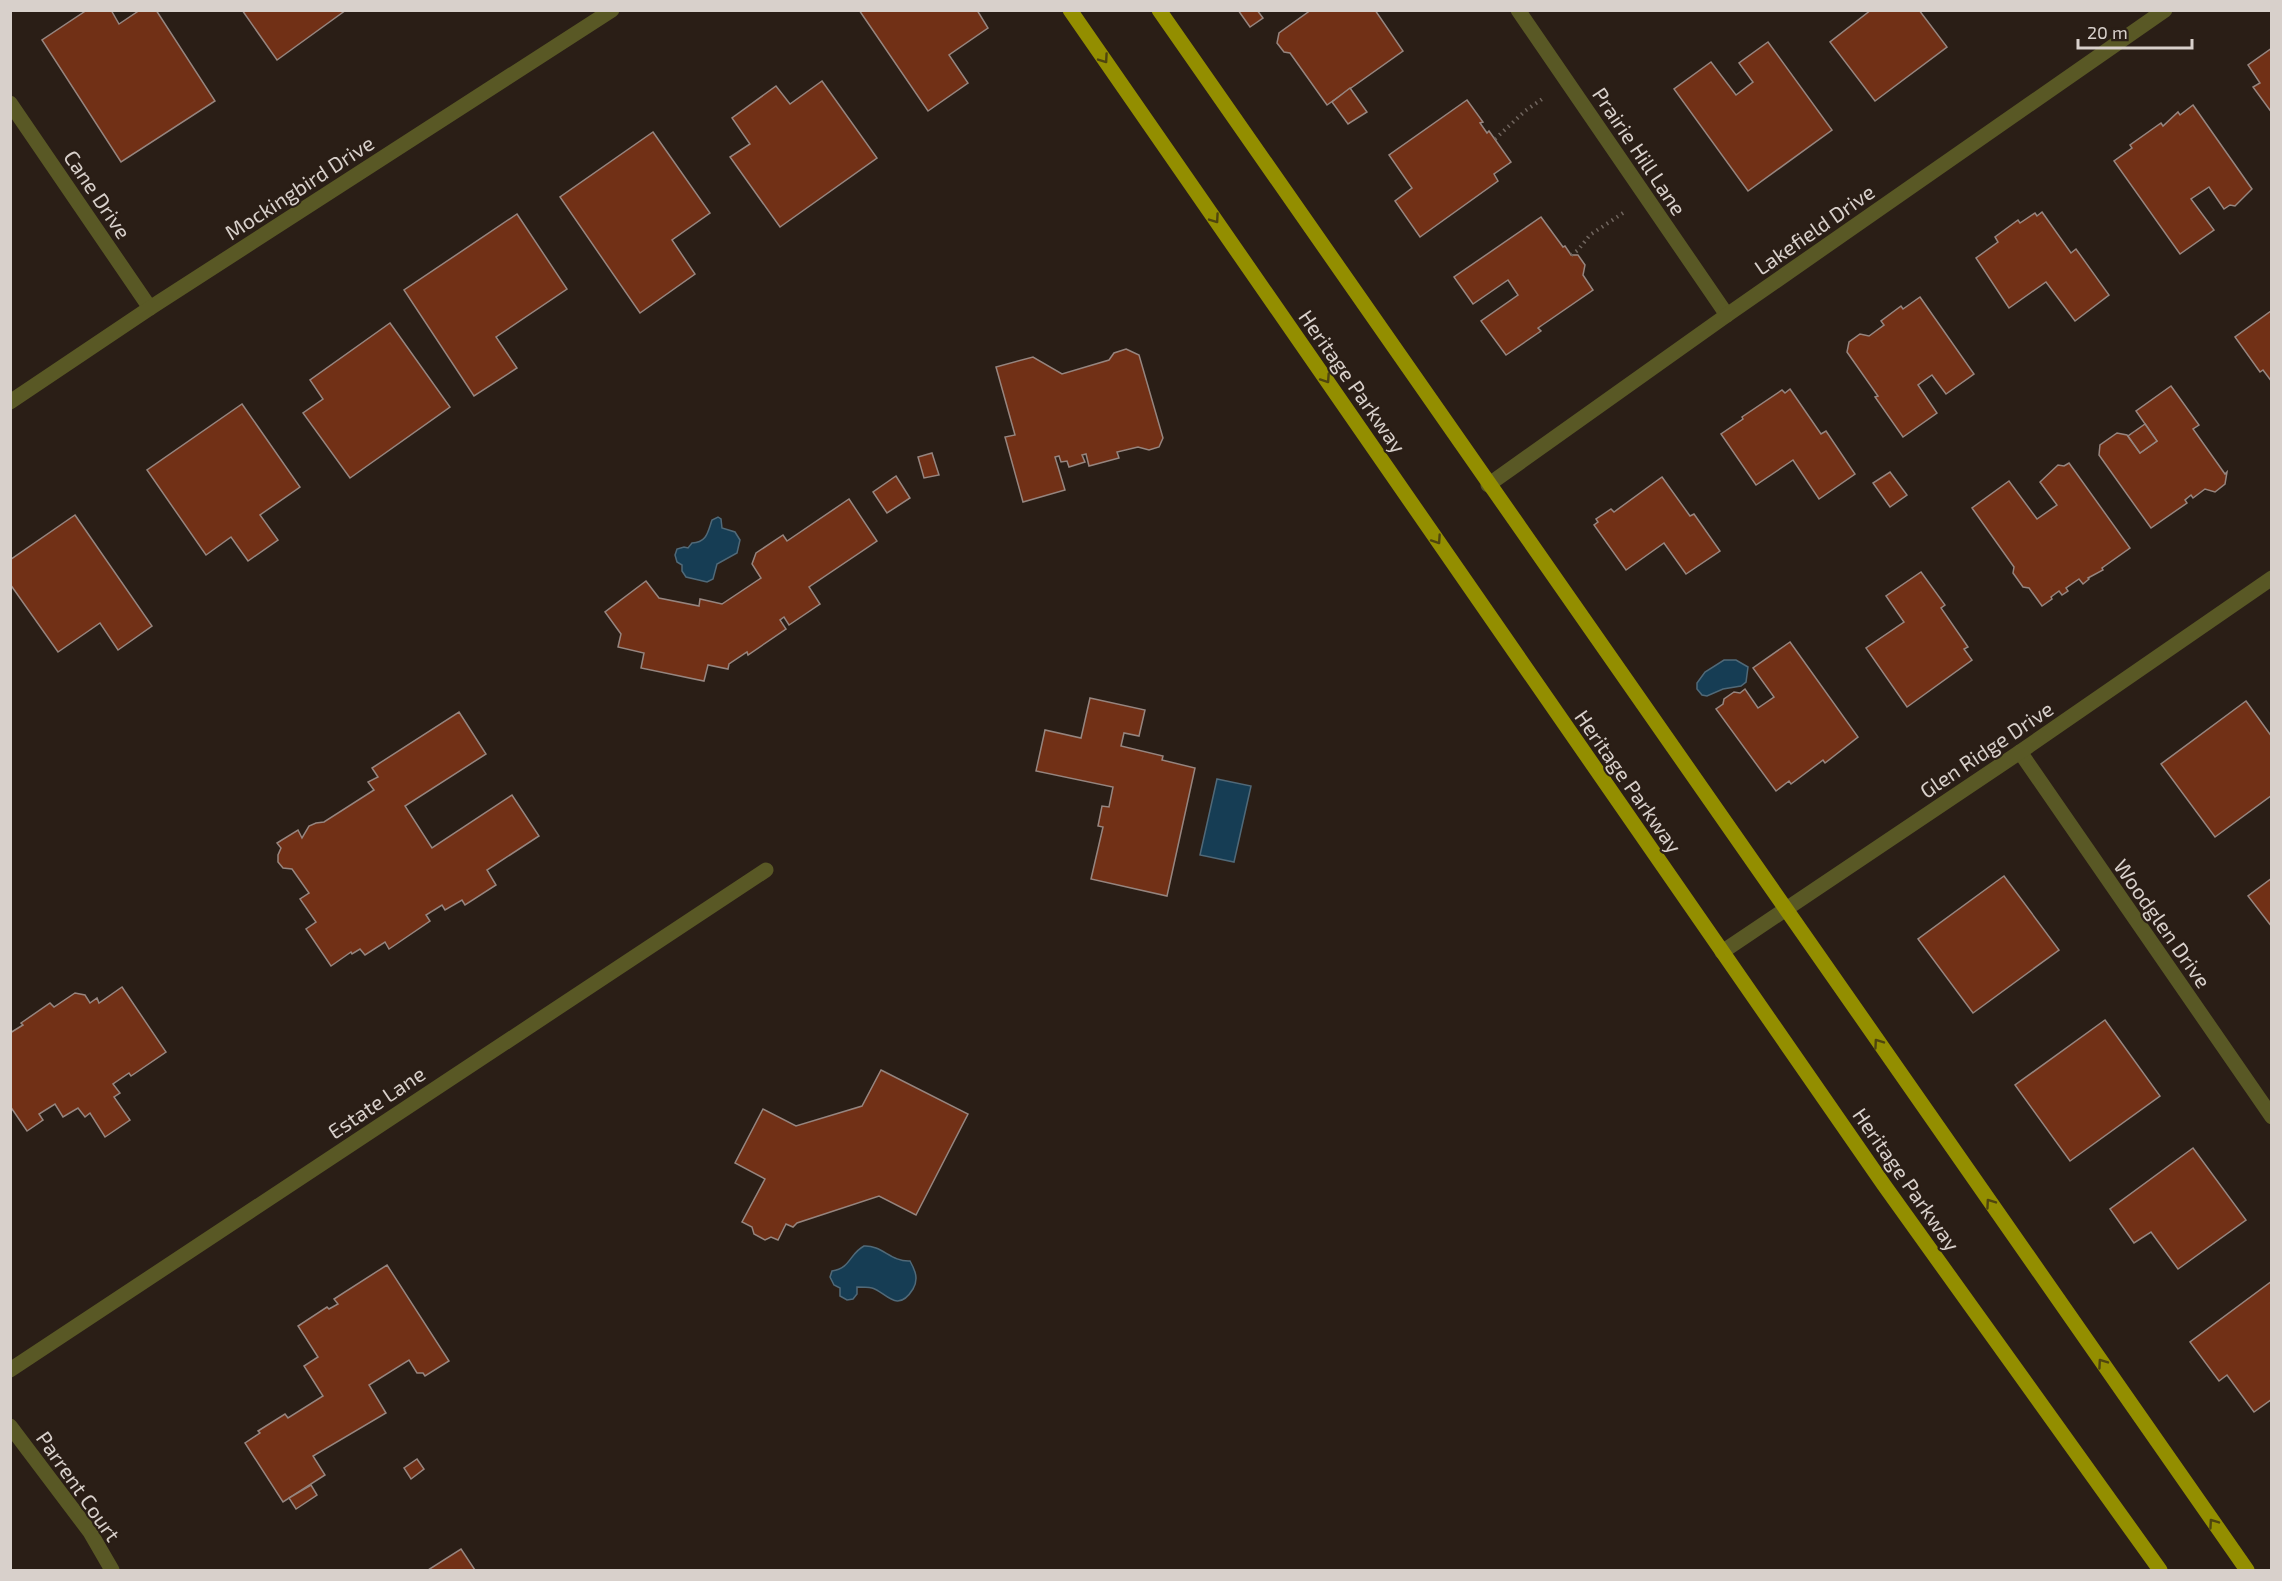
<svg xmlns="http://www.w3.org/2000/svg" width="2282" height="1581" font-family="'Exo 2',sans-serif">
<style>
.water{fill:#163d54;stroke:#506978;stroke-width:1.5}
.building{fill:#713016;stroke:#96857f;stroke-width:1.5}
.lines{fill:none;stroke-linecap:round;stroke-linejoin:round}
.path{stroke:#71665f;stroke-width:4;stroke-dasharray:1.5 4.5;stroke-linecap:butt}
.minor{stroke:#595825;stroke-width:15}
.major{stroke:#938e00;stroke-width:15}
.oneway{stroke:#4f450e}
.labels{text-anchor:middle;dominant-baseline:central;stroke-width:4.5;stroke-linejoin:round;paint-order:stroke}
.street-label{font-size:21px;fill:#d8d0cb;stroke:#2a1e16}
</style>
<rect width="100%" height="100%" fill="#2a1e16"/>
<g class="water">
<path d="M718 517 721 519 722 528 735 532 740 540 737 553 717 564 713 579 707 582 686 577 682 571V565L677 562 675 555 677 549 684 547 688 548 692 543C707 543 708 531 712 520Z"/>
<polygon points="1724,660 1736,660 1748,667 1746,682 1741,686 1723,689 1707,696 1702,695 1697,689 1697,683 1705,672"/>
<polygon points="1217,779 1251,786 1234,862 1200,855"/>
<path d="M864 1246C882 1245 891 1262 910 1261 915 1270 919 1279 913 1289 897 1315 885 1291 872 1288 867 1287 862 1287 857 1287V1294L853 1299 847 1300 840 1296V1288L834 1285 830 1277 832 1271C851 1268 849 1254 864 1246Z"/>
</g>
<g class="building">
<polygon points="87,10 111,10 119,24 140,10 156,10 215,101 121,162 42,40"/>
<polygon points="242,10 346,10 277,60"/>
<polygon points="859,10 977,10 988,28 949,55 968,83 928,111"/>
<polygon points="1238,10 1257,10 1263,18 1250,27"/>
<polygon points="1311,10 1375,10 1403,51 1327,105 1290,53 1284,52 1277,43 1279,33"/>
<polygon points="1871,10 1919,10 1947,47 1875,101 1830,42"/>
<polygon points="1768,42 1832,130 1748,191 1674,89 1711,62 1736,95 1753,82 1739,63"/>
<polygon points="2272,48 2272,113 2253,87 2260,83 2248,65"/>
<polygon points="822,81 877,158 780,227 730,157 750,144 732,118 776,86 790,104"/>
<polygon points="1350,88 1367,112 1348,124 1332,102"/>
<polygon points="1467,100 1483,122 1480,123 1487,133 1489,131 1511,162 1494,174 1498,181 1420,237 1395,201 1412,188 1389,155"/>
<polygon points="2193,105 2252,189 2235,206 2230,205 2224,209 2209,187 2191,199 2214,230 2180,254 2114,161 2132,148 2130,145 2161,123 2163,126 2178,112 2180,115"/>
<polygon points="653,132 710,213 672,240 695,274 640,313 560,197"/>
<polygon points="2042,212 2071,253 2076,249 2109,295 2075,321 2046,282 2009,308 1976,258 1998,242 1995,237 2018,220 2020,223 2035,213 2037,216"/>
<polygon points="517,214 567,289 496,337 517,368 474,396 404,290"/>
<polygon points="1541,217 1563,247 1565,246 1571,255 1578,255 1585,265 1583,275 1593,290 1538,328 1541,331 1506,355 1481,321 1518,295 1508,280 1473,304 1454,277"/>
<polygon points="1920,297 1974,374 1946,394 1932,375 1918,385 1937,413 1903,437 1875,397 1878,396 1847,352 1849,342 1860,334 1869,336 1884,325 1881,321 1901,306 1903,309"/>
<polygon points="2271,311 2272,312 2272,382 2263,370 2260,372 2235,337"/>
<polygon points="390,323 450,407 350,478 303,413 323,399 310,380"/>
<polygon points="1126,349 1139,355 1163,438 1159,447 1149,450 1138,447 1117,452 1119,458 1089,466 1086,454 1082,455 1085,462 1069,467 1067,461 1061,462 1059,456 1055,457 1065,490 1023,502 1005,437 1015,435 996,367 1033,357 1062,374 1109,360 1114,353"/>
<polygon points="2171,386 2199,425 2193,429 2225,474 2227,472 2225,484 2215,492 2205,489 2193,498 2191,495 2185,500 2187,503 2151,528 2099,455 2100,445 2117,433 2127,435 2140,453 2157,441 2136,411"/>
<polygon points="1790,389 1821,434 1826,431 1855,474 1819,499 1793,460 1756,485 1721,434 1743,419 1742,417 1782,390 1785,393"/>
<polygon points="242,404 300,487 260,515 278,540 248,561 231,537 206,555 147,470"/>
<polygon points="2145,424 2157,441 2140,453 2128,436"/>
<polygon points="932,453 939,475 924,478 918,457"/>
<polygon points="2069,463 2130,548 2102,568 2103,570 2088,578 2089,579 2083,584 2079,579 2066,588 2068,591 2062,595 2059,591 2051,597 2052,599 2042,606 2029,588 2023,587 2013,573 2014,567 1972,508 2009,481 2037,519 2057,505 2040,482 2058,465 2064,466"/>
<polygon points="1890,472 1907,495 1890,507 1873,483"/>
<polygon points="896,476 910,498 887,513 873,492"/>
<polygon points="1662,477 1690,516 1694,514 1720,551 1686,574 1664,543 1626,570 1594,525 1598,522 1596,519 1611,509 1614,512"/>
<polygon points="849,499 877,541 809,587 820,604 789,625 784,617 780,620 786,629 748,655 747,652 729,664 728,669 708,665 704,681 641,668 644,653 618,647 621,634 605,612 646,581 659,598 699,606 700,599 722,604 761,578 752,564 756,553 783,535 787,541"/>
<polygon points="75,515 152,626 118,650 100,623 58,652 10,584 10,560"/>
<polygon points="1921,572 1945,605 1941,608 1968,647 1964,649 1972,660 1907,707 1866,648 1904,622 1886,596"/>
<polygon points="1790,642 1858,737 1825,763 1823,760 1791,784 1789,781 1776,791 1716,709 1723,704 1724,699 1734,692 1740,693 1745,689 1758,708 1774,697 1753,668"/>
<polygon points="1090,698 1145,710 1139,736 1124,733 1121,746 1163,756 1162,760 1195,768 1167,896 1091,879 1103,827 1098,826 1102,806 1109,807 1113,787 1036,771 1045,730 1081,738"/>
<polygon points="2246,701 2272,737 2272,795 2215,837 2161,764"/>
<polygon points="459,712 486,754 405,806 432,848 512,795 539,836 487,870 496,885 465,905 462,900 445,910 442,905 426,915 430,921 389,949 385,942 365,955 360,949 352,954 351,952 331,966 306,929 316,922 300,899 309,893 292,869 283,868 278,862 278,855 281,848 277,843 298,830 302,838 309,826 316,823 324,822 374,790 368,782 378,777 372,768"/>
<polygon points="2004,876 2059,950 1973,1013 1918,939"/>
<polygon points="2272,878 2272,927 2248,896"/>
<polygon points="122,987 166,1052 131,1076 129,1073 113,1084 120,1093 114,1097 130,1120 105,1137 90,1113 85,1117 78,1108 63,1117 55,1104 39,1114 43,1120 27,1131 10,1106 10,1033 23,1025 21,1023 50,1003 54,1007 75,993 85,995 90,1003 97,998 99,1003"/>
<polygon points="2105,1020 2160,1096 2070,1161 2015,1085"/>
<polygon points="881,1070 968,1114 916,1215 879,1196 797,1223 793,1227 786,1224 778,1240 771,1237 765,1240 754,1234 752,1227 742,1222 765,1179 735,1163 763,1109 796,1126 862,1106"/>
<polygon points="2193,1148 2246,1220 2178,1269 2151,1232 2134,1243 2110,1209"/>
<polygon points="387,1265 449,1361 425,1376 423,1373 417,1373 409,1360 369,1385 386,1413 313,1456 325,1475 283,1502 245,1443 260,1433 258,1431 285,1414 288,1418 323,1396 304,1366 318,1357 298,1326 327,1307 329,1309 338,1304 334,1299"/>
<polygon points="2272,1281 2272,1399 2254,1412 2227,1375 2219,1381 2190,1342"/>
<polygon points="417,1459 424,1469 411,1479 404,1468"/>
<polygon points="311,1485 317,1495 296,1509 289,1498"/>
<polygon points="461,1549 475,1570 428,1570"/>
</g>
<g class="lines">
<g class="path">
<polyline points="1495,139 1525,111 1545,97"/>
<polyline points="1571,255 1578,250 1590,235 1623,213"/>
</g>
<g class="minor">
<polyline points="1518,10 1727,315"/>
<polyline points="10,103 150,308"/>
<polyline points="10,402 150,308 612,10"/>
<polyline points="1488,485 1727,315 2165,10"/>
<polyline points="2020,752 2272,1117"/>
<polyline points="1722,952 2020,752 2272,578"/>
<polyline points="10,1370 766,870"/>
<polyline points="10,1426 90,1532 112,1570"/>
</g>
<g class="major">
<polyline points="1070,10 1884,1185 2160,1570"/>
<polyline points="1159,10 2247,1570"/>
</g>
</g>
<defs><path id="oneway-chevron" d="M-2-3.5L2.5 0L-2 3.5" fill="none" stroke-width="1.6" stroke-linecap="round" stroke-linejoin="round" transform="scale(1.5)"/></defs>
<g class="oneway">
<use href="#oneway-chevron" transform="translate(1104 59) rotate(55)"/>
<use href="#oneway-chevron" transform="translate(1215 219) rotate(55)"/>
<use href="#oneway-chevron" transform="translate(1326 379) rotate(56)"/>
<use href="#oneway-chevron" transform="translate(1437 540) rotate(56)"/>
<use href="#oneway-chevron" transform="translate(1878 1043) rotate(-125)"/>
<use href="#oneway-chevron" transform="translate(1990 1203) rotate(-125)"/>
<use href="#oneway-chevron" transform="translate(2102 1363) rotate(-125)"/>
<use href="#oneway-chevron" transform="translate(2213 1523) rotate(-125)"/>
</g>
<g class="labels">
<g class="street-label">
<text transform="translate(1640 151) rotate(56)">Prairie Hill Lane</text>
<text transform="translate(299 187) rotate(-33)">Mockingbird Drive</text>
<text transform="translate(98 194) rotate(56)">Cane Drive</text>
<text transform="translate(1814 229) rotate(-35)">Lakefield Drive</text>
<text transform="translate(1353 381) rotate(55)">Heritage Parkway</text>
<text transform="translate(1986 749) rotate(-34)">Glen Ridge Drive</text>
<text transform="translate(1629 781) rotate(55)">Heritage Parkway</text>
<text transform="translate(2163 923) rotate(55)">Woodglen Drive</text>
<text transform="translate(376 1102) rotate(-34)">Estate Lane</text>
<text transform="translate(1907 1179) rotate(55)">Heritage Parkway</text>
<text transform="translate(79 1486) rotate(55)">Parrent Court</text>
</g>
</g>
<rect width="2282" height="1581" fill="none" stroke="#d8d0cb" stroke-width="24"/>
<path d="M2078 39v9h114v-9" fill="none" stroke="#d8d0cb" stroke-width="3"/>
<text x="2087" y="39" font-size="18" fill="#d8d0cb" stroke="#2a1e16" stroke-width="4.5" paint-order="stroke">20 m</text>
</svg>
